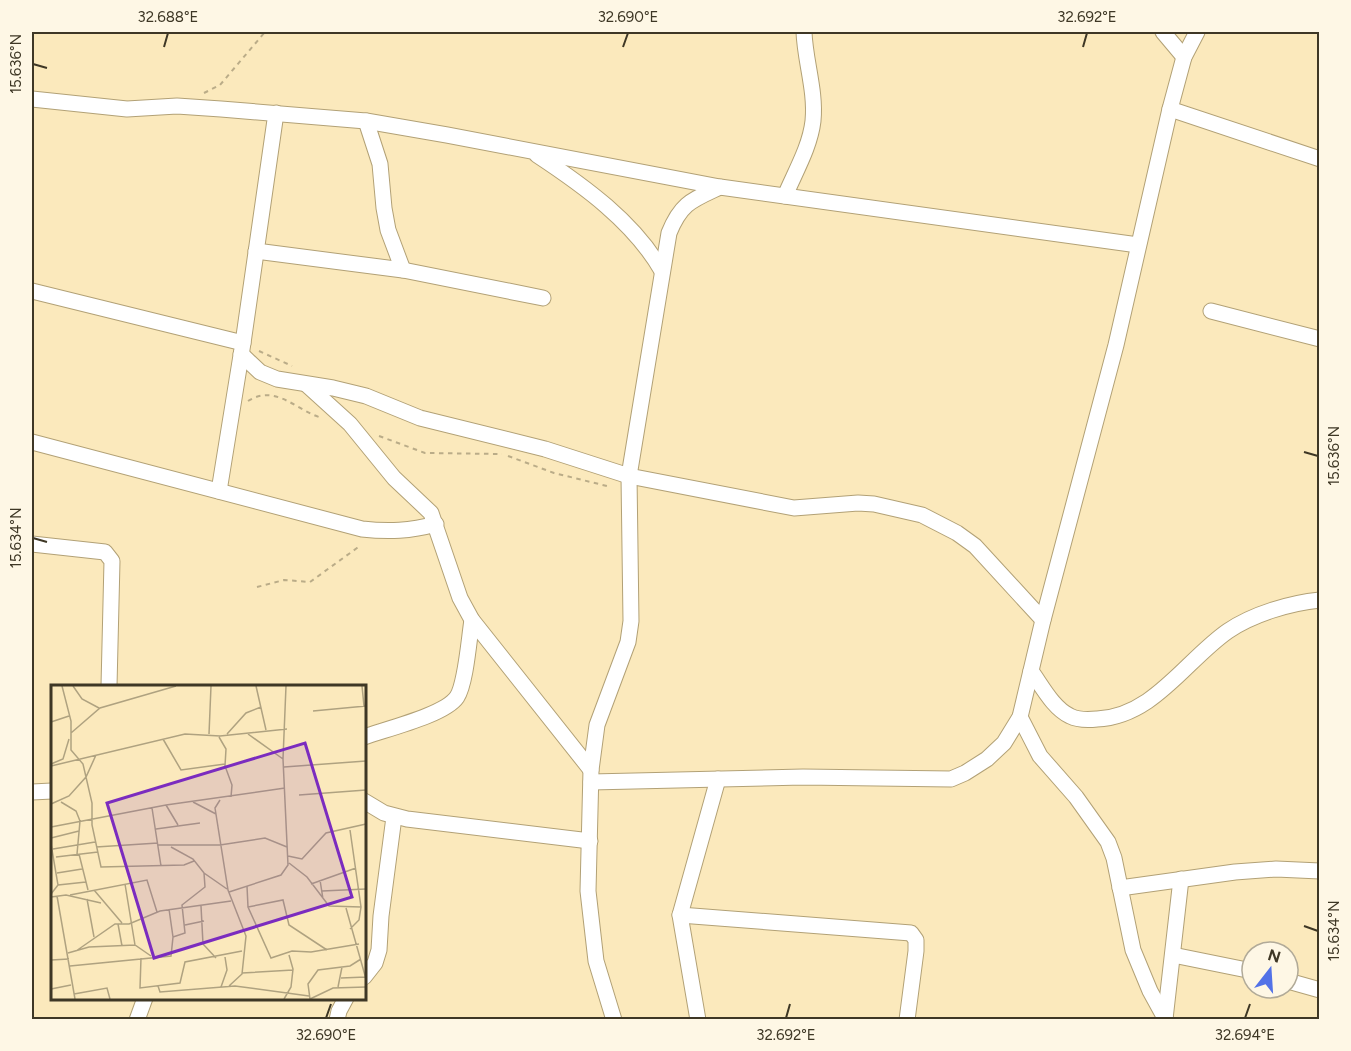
<svg xmlns="http://www.w3.org/2000/svg" width="1351" height="1051" font-family="Figtree,sans-serif">
<style>
.lines{fill:none;stroke-linecap:round;stroke-linejoin:round}
.minor-casing{stroke:#b2a176;stroke-width:17}
.path{stroke:#baac88;stroke-width:2;stroke-dasharray:4.5 4.5;stroke-linecap:butt}
.minor{stroke:#fff;stroke-width:15}
.ticks{fill:none;stroke:#3e3725;stroke-width:2}
.inset-road{fill:none;stroke:#afa280;stroke-width:1.5}
.view{fill:#7b2cbf;fill-opacity:0.15;stroke:#7b2cbf;stroke-width:3}
.inset-edge{fill:none;stroke:#3e3725;stroke-width:3}
.neatline{fill:none;stroke:#3e3725;stroke-width:2}
.ticks-label{font-size:15px;text-anchor:middle;fill:#3e3725}
</style>
<rect width="100%" height="100%" fill="#fbe9bc"/>
<g class="lines">
<g class="minor-casing">
<g id="minor">
<polyline points="1163,32 1184,57"/>
<polyline points="32,99 127,109 177,106 221,109 366,121 447,135 720,187 1138,245"/>
<polyline points="1170,109 1320,159"/>
<polyline points="366,121 380,164 384,208 388,230 403,270"/>
<path d="M537 155C584 186 634 222 662 271"/>
<path d="M785 196C795 172 810 147 813 121 816 91 805 61 804 32"/>
<polyline points="256,251 403,270 543,298"/>
<polyline points="32,291 243,343"/>
<polyline points="1211,311 1320,339"/>
<polyline points="241,354 260,372 277,379 333,388 366,396 420,418 545,449 629,476 794,508 858,503 874,504 922,515 957,533 975,546 1043,620"/>
<polyline points="307,385 350,424 394,478 431,513 460,598 472,620 591,770"/>
<path d="M32 442 362 529C389 532 410 531 436 524"/>
<polyline points="219,491 243,343 276,113"/>
<polyline points="32,544 105,552 112,561 109,686"/>
<path d="M1031 671C1042 686 1053 708 1070 716 1078 720 1088 720 1097 719 1153 717 1186 660 1228 631 1253 614 1290 603 1320 600"/>
<polyline points="1020,717 1040,756 1076,797 1108,842 1114,858 1133,950 1150,991 1166,1020"/>
<path d="M364 737C386 729 445 715 457 697 466 683 469 638 472 620"/>
<polyline points="591,782 803,777 951,779 965,773 987,759 1004,743 1020,717 1043,620 1116,345 1170,109 1184,57 1197,32"/>
<polyline points="32,792 52,791"/>
<polyline points="364,801 384,813 407,819 590,841"/>
<polyline points="1120,888 1235,872 1276,869 1320,871"/>
<polyline points="680,915 911,933 916,940 916,951 907,1020"/>
<polyline points="1173,955 1252,971"/>
<polyline points="364,977 375,963 379,950 381,916 394,817"/>
<polyline points="1288,981 1320,990"/>
<polyline points="1165,1019 1181,879"/>
<polyline points="137,1020 145,998"/>
<polyline points="337,1020 339,1011 346,998"/>
<path d="M614 1020 596 961 588 891 591 770 597 725 628 642 631 621 629 476 669 233C681 203 692 200 720 187"/>
<polyline points="698,1020 680,915 718,779"/>
</g>
</g>
<g class="path">
<polyline points="204,93 220,85 265,32"/>
<polyline points="259,351 292,366"/>
<path d="M248 401C275 384 295 409 319 417"/>
<polyline points="379,436 425,453 502,454"/>
<polyline points="508,456 554,473 611,487"/>
<polyline points="257,587 284,580 310,582 357,548 358,544"/>
</g>
<use href="#minor" class="minor"/>
</g>
<path class="ticks" d="M164 47 168 33M623 47 628 33M1083 47 1087 33M33 64 47 68M1304 452 1318 456M33 538 47 542M1304 926 1318 931M326 1018 331 1004M786 1018 790 1004M1245 1018 1250 1004"/>
<g transform="translate(51 685)">
<rect width="315" height="315" fill="#fbe9bc"/>
<path class="inset-road" d="M11 1 20 36V65L32 79 41 118V140L50 182 133 180 143 176M22 1 31 14 48 23M205 1 215 45M311 1 313 21M262 26 315 21M0 37 18 31M20 48 49 23 125 1M158 49 160 1M176 49 195 28 210 22M197 49 232 74M168 52 175 64 174 81 181 100 180 112M112 54 130 85 174 79M0 79 12 74 18 54M0 81 134 49 169 51 236 44M233 82 315 76M248 110 315 105M169 115 164 123 177 205 195 251 191 289 178 301M10 117 25 126 29 136 26 169M142 117 165 129M0 119 18 111 35 92 45 70M115 120 127 140M101 123 110 181M0 142 115 120 234 103M105 144 149 138M299 145 310 222 308 235 299 244M0 153 28 146M0 159 7 200 0 209M107 160H169L214 153 236 162M45 162 107 158M120 162 142 174 153 188 176 204M2 164 44 157M28 169 37 205M237 171 251 174 275 148 315 139M5 172 47 167M238 178 256 192 278 221 310 222M6 188 31 184M269 195 272 214M74 199 84 260M260 199 305 183M7 200 35 197M196 201 197 222 220 273 241 266 260 267 308 259M43 205 71 238M271 206 315 204M178 207 230 190 237 180 232 74 235 1M19 210 96 195 106 227M6 211 24 314M0 212 15 210 50 218M36 214 43 252M150 221 152 259 165 273M197 222 232 215 238 240 276 265M295 223 315 294M67 239 71 261M134 240 153 236M122 252 134 248 131 220 154 202 153 188M25 266 64 239H78L109 226 180 216M17 268 38 262 84 260 100 271M90 273 89 303 129 298 134 277 191 266M0 275 18 274M19 281 120 271 122 252 118 224M191 288 242 285M290 293 315 292M107 301 109 307 184 301 258 311M170 302 176 285 174 272M287 302 291 282M0 304 20 300M23 309 56 303 59 314M233 314 240 302 242 284 238 270M259 314 257 299 267 285 299 281 310 274M259 314 282 303 315 302"/>
<path class="view" d="M254 58 301 212 103 273 56 118Z"/>
<rect width="315" height="315" class="inset-edge"/>
</g>
<rect width="1351" height="1051" fill="none" stroke="#fef7e5" stroke-width="66"/>
<g transform="translate(1270 970) rotate(17)"><circle r="28" fill="#fef7e5" stroke="#b1aa98" stroke-width="1.5"/>
<path d="M0-4.5L10 22L0 15L-10 22Z" fill="#5372e7"/>
<text y="-9" font-size="16" font-weight="bold" text-anchor="middle" fill="#3e3725">N</text>
</g>
<rect x="33" y="33" width="1285" height="985" class="neatline"/>
<g class="ticks-label">
<text x="168" y="22">32.688°E</text>
<text x="628" y="22">32.690°E</text>
<text x="1087" y="22">32.692°E</text>
<text transform="translate(16 64) rotate(-90)" y="5">15.636°N</text>
<text transform="translate(1334 456) rotate(-90)" y="5">15.636°N</text>
<text transform="translate(16 538) rotate(-90)" y="5">15.634°N</text>
<text transform="translate(1334 931) rotate(-90)" y="5">15.634°N</text>
<text x="326" y="1040">32.690°E</text>
<text x="786" y="1040">32.692°E</text>
<text x="1245" y="1040">32.694°E</text>
</g>
</svg>
